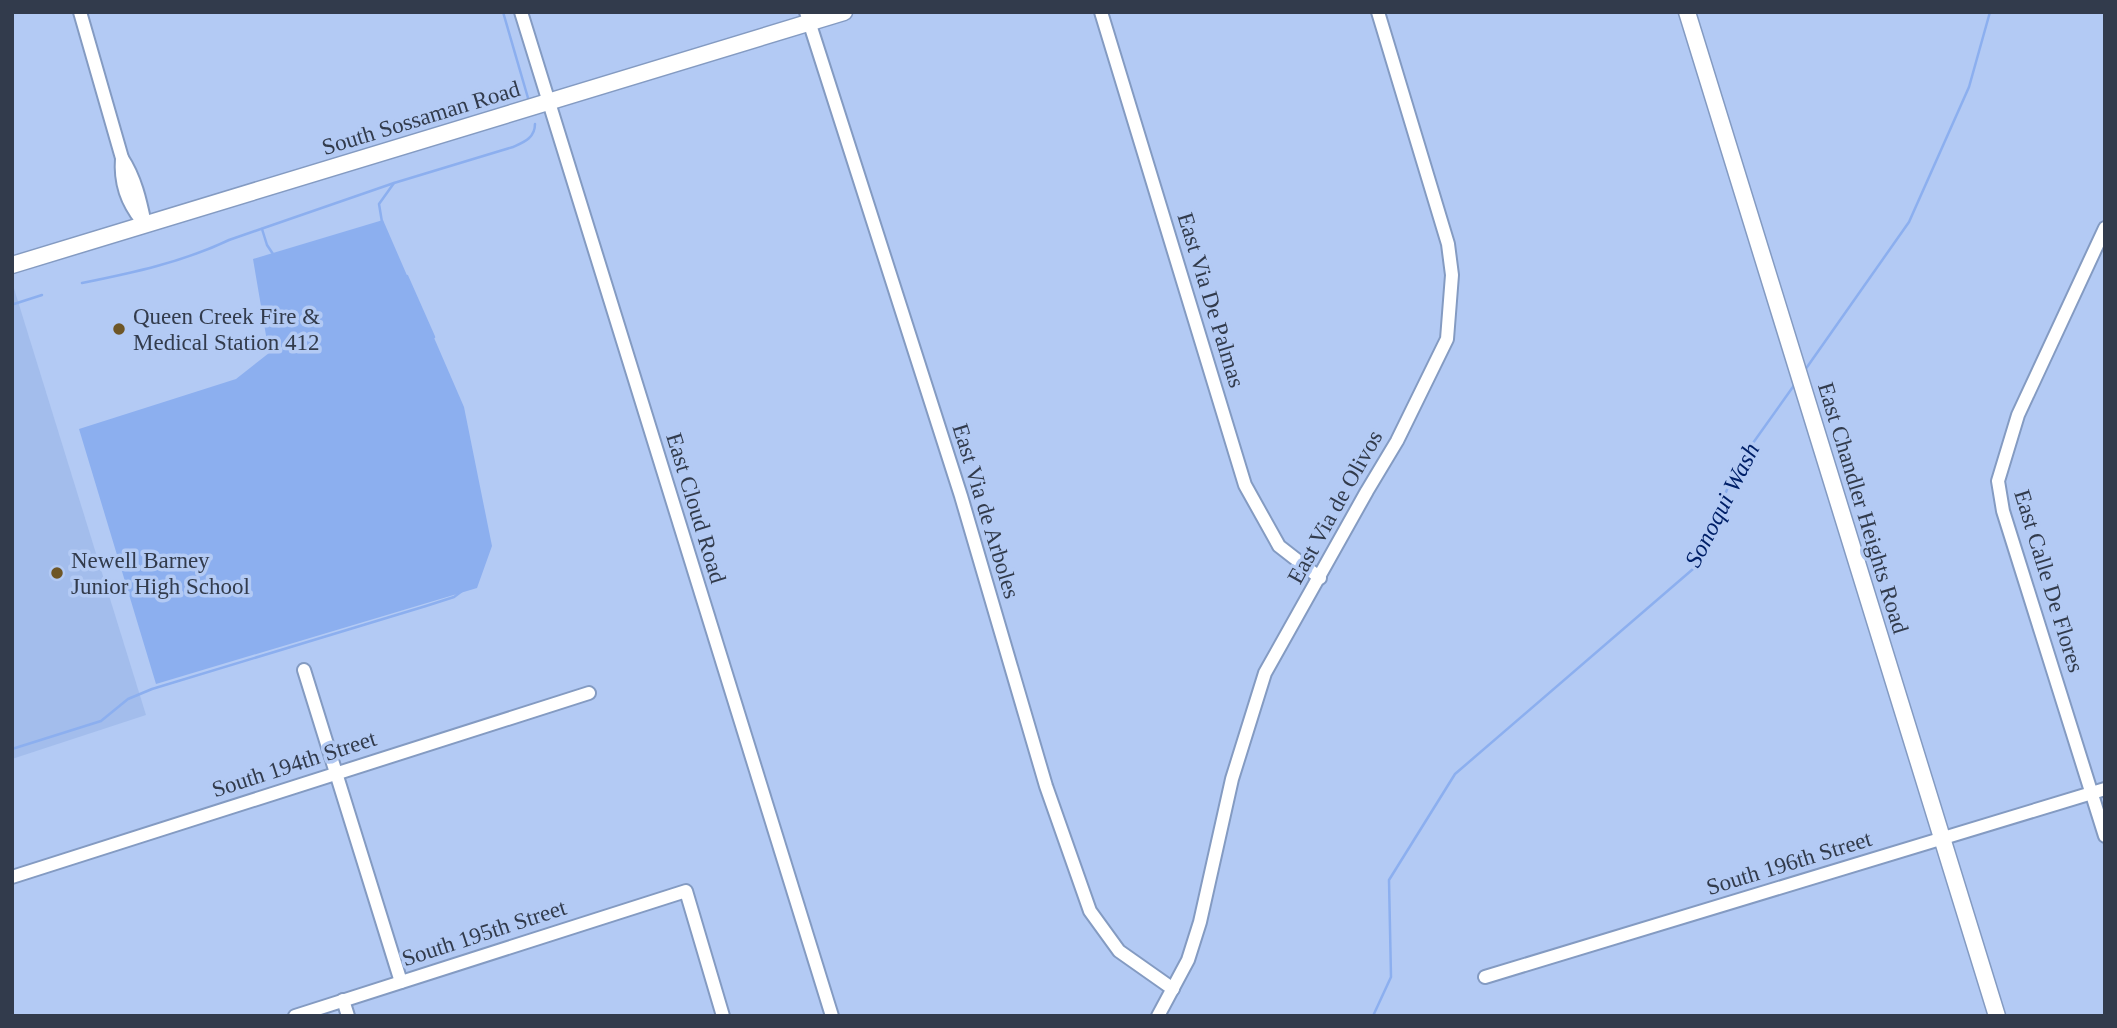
<svg xmlns="http://www.w3.org/2000/svg" width="2117" height="1028" font-family="'Times New Roman',serif">
<style>
.built{fill:#a3bdec}
.water{fill:#8cafef}
.lines{fill:none;stroke-linecap:round;stroke-linejoin:round}
.stream{stroke:#8cafef;stroke-width:2.5}
.minor-casing{stroke:#849bc2;stroke-width:16}
.major-casing{stroke:#849bc2;stroke-width:19}
.minor{stroke:#fff;stroke-width:12}
.major{stroke:#fff;stroke-width:16}
.poi-dot{fill:#6e5626;stroke:#b3caf4;stroke-width:2.5}
.labels{text-anchor:middle;dominant-baseline:central;stroke-width:7;stroke-linejoin:round;paint-order:stroke}
.street-label{font-size:23px;fill:#323b4c;stroke:#b3caf4}
.poi-label{font-size:23px;fill:#323b4c;stroke:#b3caf4;text-anchor:start}
.water-label{font-size:24px;font-style:italic;fill:#002068;stroke:#b3caf4}
</style>
<rect width="100%" height="100%" fill="#b3caf4"/>
<polygon class="built" points="12,282 146,715 12,759"/>
<polygon class="water" points="383,220 464,407 492,546 477,588 156,684 79,429 236,379 269,353 253,259"/>
<g class="lines">
<g class="stream">
<polyline points="503,12 528,98"/>
<polyline points="382,222 379,204 394,183"/>
<polyline points="262,229 267,245 273,254"/>
<polyline points="407,276 434,337"/>
<path d="M82 283C132 273 183 262 229 240L394 183 513 147C524 142 535 138 535 124"/>
<polyline points="14,304 42,295"/>
<polyline points="1805,370 1909,222 1969,87 1990,12"/>
<polyline points="12,749 101,721 128,699 152,689 426,606 454,597 462,591"/>
<polyline points="1373,1016 1391,977 1389,880 1455,774 1693,569 1738,464 1795,384"/>
</g>
<g class="minor-casing">
<g id="minor">
<path d="M80 12 122 158C135 178 140 200 145 224"/>
<polyline points="521,12 832,1016"/>
<polyline points="806,12 961,496 1046,786 1090,911 1119,951 1173,989"/>
<polyline points="1101,12 1245,485 1279,546 1320,578"/>
<path d="M122 158C120 183 127 202 142 221"/>
<polyline points="2105,228 2018,415 1998,481 2003,511 2105,836"/>
<polyline points="304,670 401,982"/>
<polyline points="12,877 589,693"/>
<polyline points="1485,977 2105,789"/>
<polyline points="343,1000 348,1016"/>
<polyline points="295,1016 686,891 723,1016"/>
<polyline points="1158,1016 1188,960 1200,922 1232,779 1265,673 1367,491 1397,441 1447,339 1452,275 1448,244 1378,12"/>
</g>
</g>
<g class="major-casing">
<g id="major">
<polyline points="1687,12 1997,1016"/>
<polyline points="12,265 844,12"/>
</g>
</g>
<use href="#minor" class="minor"/>
<use href="#major" class="major"/>
</g>
<g class="poi-dot">
<circle cx="119" cy="329" r="7"/>
<circle cx="57" cy="573" r="7"/>
</g>
<g class="labels">
<g class="street-label">
<text transform="translate(421 118) rotate(-17)">South Sossaman Road</text>
<text transform="translate(1211 300) rotate(73)">East Via De Palmas</text>
<text transform="translate(1335 507) rotate(-61)">East Via de Olivos</text>
<text transform="translate(696 508) rotate(73)">East Cloud Road</text>
<text transform="translate(1863 508) rotate(73)">East Chandler Heights Road</text>
<text transform="translate(986 511) rotate(73)">East Via de Arboles</text>
<text transform="translate(2049 581) rotate(73)">East Calle De Flores</text>
<text transform="translate(294 764) rotate(-18)">South 194th Street</text>
<text transform="translate(1789 863) rotate(-17)">South 196th Street</text>
<text transform="translate(484 933) rotate(-18)">South 195th Street</text>
</g>
<g class="poi-label">
<text x="133" y="316">Queen Creek Fire &amp;<tspan x="133" dy="26">Medical Station 412</tspan></text>
<text x="71" y="560">Newell Barney<tspan x="71" dy="26">Junior High School</tspan></text>
</g>
<g class="water-label">
<text transform="translate(1722 505) rotate(-63)">Sonoqui Wash</text>
</g>
</g>
<rect width="2117" height="1028" fill="none" stroke="#323b4c" stroke-width="28"/>
</svg>
